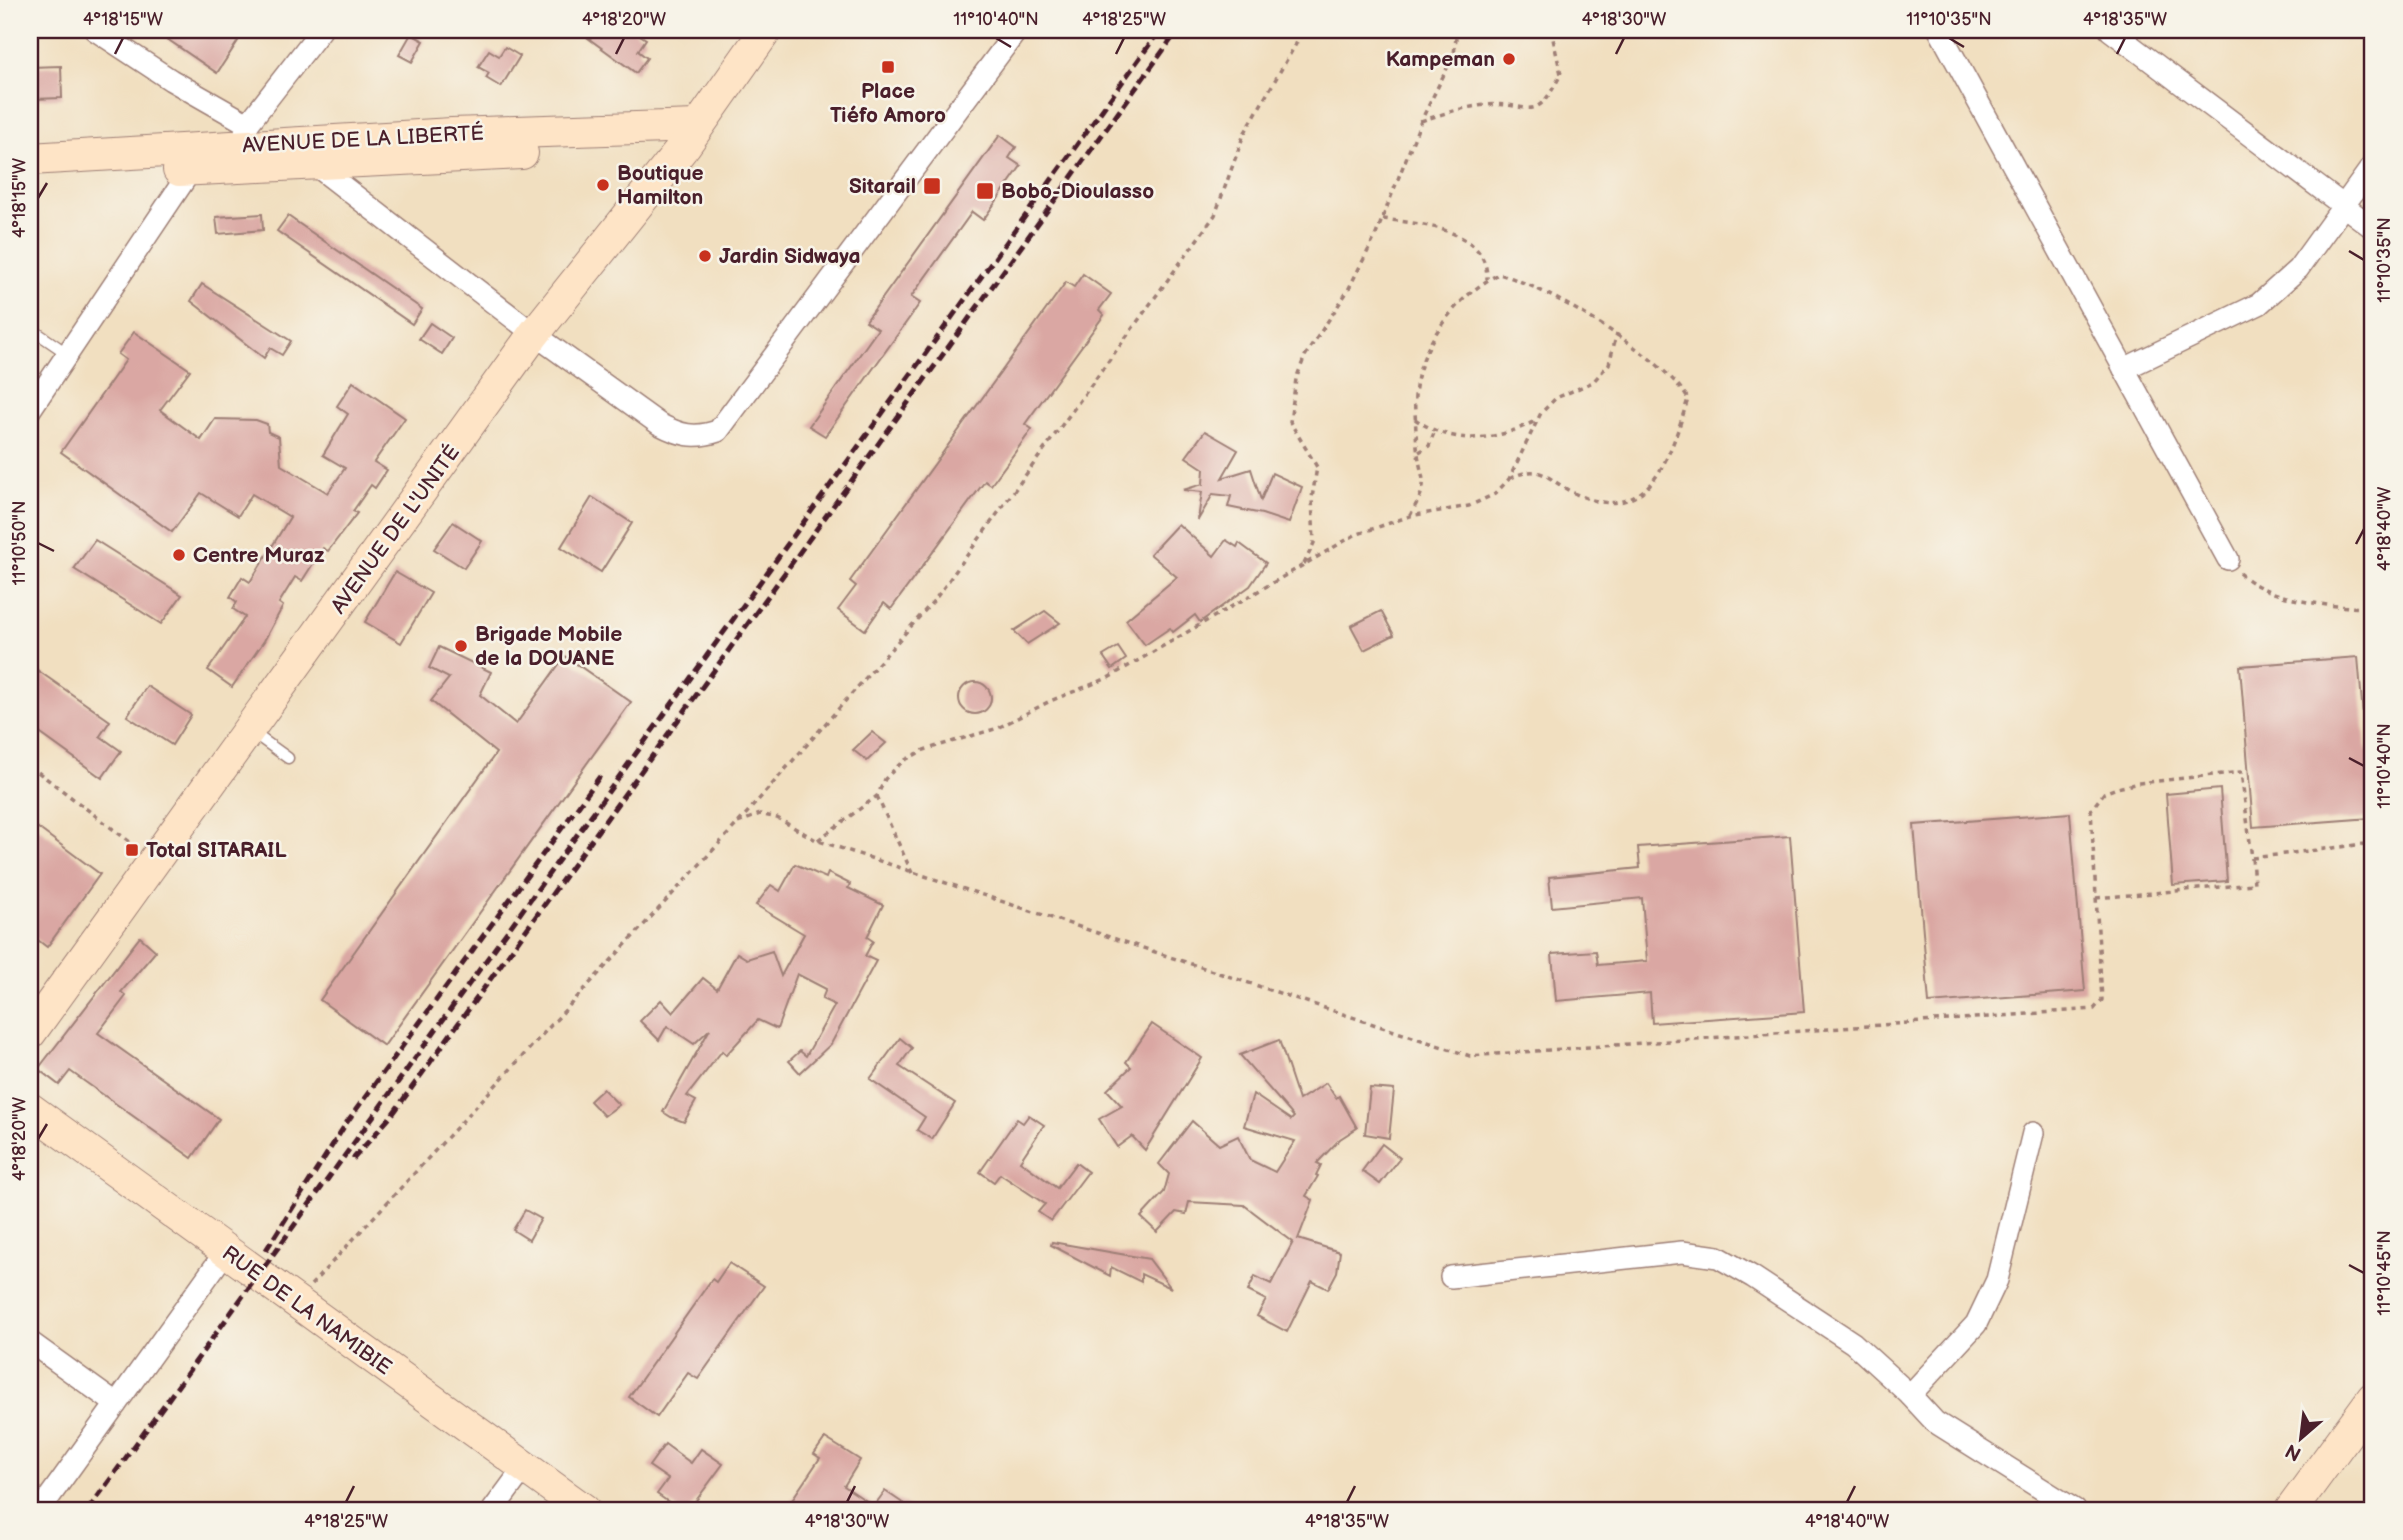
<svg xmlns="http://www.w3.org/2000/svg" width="2403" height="1540" viewBox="0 0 2403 1540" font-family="'Balsamiq Sans',sans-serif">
	<rect width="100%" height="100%" fill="#f7f3e8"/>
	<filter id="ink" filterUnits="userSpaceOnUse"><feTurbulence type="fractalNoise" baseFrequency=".0143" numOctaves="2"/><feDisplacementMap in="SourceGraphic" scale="14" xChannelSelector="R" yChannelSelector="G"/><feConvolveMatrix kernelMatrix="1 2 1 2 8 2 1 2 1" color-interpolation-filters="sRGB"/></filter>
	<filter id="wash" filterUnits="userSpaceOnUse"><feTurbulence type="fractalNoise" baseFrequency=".00686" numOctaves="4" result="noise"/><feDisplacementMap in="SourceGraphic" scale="28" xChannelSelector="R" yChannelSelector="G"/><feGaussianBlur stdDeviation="1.57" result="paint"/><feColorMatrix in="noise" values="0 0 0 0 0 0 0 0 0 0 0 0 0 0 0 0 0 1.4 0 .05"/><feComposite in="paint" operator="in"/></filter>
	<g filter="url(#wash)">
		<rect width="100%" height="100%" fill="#f1dfc0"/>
		<g id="blocks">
			<g fill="#daa7a3">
				<polygon points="154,30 222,30 238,41 217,73"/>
				<polygon points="577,30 632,30 646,39 638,51 647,58 636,73"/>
				<polygon points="411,34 424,41 412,62 399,55"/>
				<polygon points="505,47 520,56 501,87 486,78 489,73 478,67 489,50 499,56"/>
				<polygon points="61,66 62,98 33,99 32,92 30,92 30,67"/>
				<polygon points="1000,135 1016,147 1009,158 1021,166 983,220 972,212 911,297 920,303 825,436 809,426 878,329 866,321"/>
				<polygon points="262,214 263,230 218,234 216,217"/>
				<polygon points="288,216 422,309 412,324 277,231"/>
				<polygon points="1083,274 1111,294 1099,310 1104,315 1025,424 1032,429 991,485 985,481 891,609 884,603 865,630 838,610 856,586 850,581 1066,282 1074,287"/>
				<polygon points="202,284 291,341 282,355 270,348 264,358 191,301"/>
				<polygon points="430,323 452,338 442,354 419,339"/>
				<polygon points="134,332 190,370 160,410 201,440 215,419 256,420 267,424 268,432 279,437 281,465 328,493 345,468 323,455 348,414 337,406 353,382 405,418 374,462 387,470 375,488 371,485 353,511 357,513 328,551 323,548 302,581 295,577 279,603 283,606 264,641 232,687 208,670 245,617 233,609 237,602 230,597 242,577 250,582 290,517 252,494 238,516 201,493 172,532 61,452 126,360 118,354"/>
				<polygon points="1205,431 1238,450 1222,478 1251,469 1261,500 1272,473 1302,487 1289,523 1262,514 1228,507 1231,496 1213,494 1198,520 1202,492 1183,490 1203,484 1204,469 1186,457"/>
				<polygon points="592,497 632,523 601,572 561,547"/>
				<polygon points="453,522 482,541 464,568 434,549"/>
				<polygon points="1178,524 1214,556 1226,540 1237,547 1239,543 1266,563 1250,586 1200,622 1195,615 1173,632 1170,628 1145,645 1126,620 1177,577 1150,554"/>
				<polygon points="95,540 182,595 161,624 74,569"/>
				<polygon points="395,572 431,593 401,643 365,622"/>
				<polygon points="1045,611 1060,623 1027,644 1014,631"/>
				<polygon points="1381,611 1394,635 1364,650 1351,626"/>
				<polygon points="439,647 491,672 480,695 516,724 565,656 631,702 384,1046 320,1000 496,753 431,701 449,678 429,668"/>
				<polygon points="1118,647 1126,659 1112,669 1103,656"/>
				<polygon points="2358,657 2366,750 2373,749 2371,818 2253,827 2240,666"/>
				<polygon points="30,665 110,721 100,736 121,751 102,778 30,726"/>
				<circle cx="975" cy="698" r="16"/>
				<polygon points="147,686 191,715 172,745 127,716"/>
				<polygon points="872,732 886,743 867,761 853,750"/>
				<polygon points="2220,789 2227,881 2173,885 2166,794"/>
				<polygon points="2070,813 2085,991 1929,1003 1914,825"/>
				<polygon points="30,822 100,874 47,947 30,934"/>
				<polygon points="1790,836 1804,1012 1652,1023 1650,993 1556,1001 1552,954 1596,951 1598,965 1647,961 1642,898 1552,907 1549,877 1640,868 1638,847"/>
				<polygon points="795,864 826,878 828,873 850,884 848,888 883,905 867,937 873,941 865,956 876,961 831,1044 800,1073 789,1061 800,1051 806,1056 835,1005 822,999 826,989 797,974 777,1029 758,1020 726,1055 722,1051 687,1096 696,1101 684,1122 671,1117 663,1112 710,1029 694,1044 667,1026 659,1040 640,1021 661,1000 673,1013 703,978 717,989 737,953 747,959 772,951 781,976 804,934 756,905 771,885 780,891"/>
				<polygon points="140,937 156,951 121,992 126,996 98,1033 219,1119 192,1158 70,1071 59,1085 38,1069"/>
				<polygon points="1152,1024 1202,1058 1145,1150 1132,1136 1117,1147 1099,1119 1122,1106 1107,1090 1131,1067 1126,1062"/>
				<polygon points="900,1038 912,1048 899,1066 955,1103 932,1139 917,1130 925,1117 870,1079"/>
				<polygon points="1279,1040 1299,1100 1326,1083 1336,1098 1339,1096 1357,1128 1340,1139 1317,1163 1321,1165 1316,1175 1318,1176 1306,1196 1313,1200 1298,1239 1340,1252 1337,1272 1328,1289 1312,1281 1287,1332 1257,1316 1266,1300 1248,1291 1255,1276 1271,1284 1293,1242 1244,1205 1189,1202 1186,1214 1176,1212 1157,1232 1141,1217 1164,1192 1169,1174 1159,1164 1192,1121 1219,1145 1238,1136 1250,1160 1275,1172 1295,1141 1244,1126 1253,1094 1291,1120 1294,1117 1240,1055"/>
				<polygon points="1370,1088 1394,1090 1389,1138 1365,1134"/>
				<polygon points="603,1089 619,1105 604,1116 590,1101"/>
				<polygon points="1029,1115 1044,1125 1020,1161 1057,1188 1076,1163 1088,1172 1051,1221 1038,1212 1045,1204 1000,1174 994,1182 980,1172 1017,1119 1023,1123"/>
				<polygon points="1382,1144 1400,1158 1380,1184 1362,1171"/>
				<polygon points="525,1210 541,1219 529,1240 513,1230"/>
				<polygon points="1052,1242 1149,1259 1171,1288 1141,1274 1141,1282 1111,1267 1110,1276 1051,1245"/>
				<polygon points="729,1263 764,1286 698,1379 688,1373 657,1417 629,1397 712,1279 716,1282"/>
				<polygon points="825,1438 860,1460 844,1486 874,1506 885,1491 913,1510 799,1510 789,1504 820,1458 814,1454"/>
				<polygon points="665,1444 691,1463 701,1449 723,1464 689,1510 680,1510 657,1494 668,1479 649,1466"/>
			</g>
		</g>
	</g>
	<g filter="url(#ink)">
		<use href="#blocks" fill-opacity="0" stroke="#9e7f76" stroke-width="2"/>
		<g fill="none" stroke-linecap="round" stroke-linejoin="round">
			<g stroke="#9e7f76" stroke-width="13">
				<g id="lane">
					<polyline points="30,328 68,354"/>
					<polyline points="252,732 288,758"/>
				</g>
			</g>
			<g stroke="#9e7f76" stroke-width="24">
				<g id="street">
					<polyline points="95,30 171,80 248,124"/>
					<polyline points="1939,30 2228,559"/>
					<polyline points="2110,30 2373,228"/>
					<polyline points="244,135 248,124 321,30"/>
					<path d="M 310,161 L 534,334 L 659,424 C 680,435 694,439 718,431 L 1017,30"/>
					<polyline points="2124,369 2259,304 2298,269 2373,165"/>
					<polyline points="30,410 197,161"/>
					<polyline points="1451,1277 1682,1252 1718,1257 1753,1277 1853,1343 1910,1395 1935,1422 2075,1510"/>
					<polyline points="30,1342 116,1404"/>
					<polyline points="1910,1395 1976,1324 1997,1280 2033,1133"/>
					<polyline points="40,1510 226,1251"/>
					<polyline points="493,1510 524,1468"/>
				</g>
			</g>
			<g stroke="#9e7f76" stroke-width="34">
				<g id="secondary">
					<polyline points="30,159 452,134 697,126"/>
					<polyline points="179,170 522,153"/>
					<polyline points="30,1033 534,334 685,145 766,30"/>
					<polyline points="30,1109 584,1510"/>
					<polyline points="2291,1510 2373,1398"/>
				</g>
			</g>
			<g stroke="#9e7f76" stroke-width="3.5" stroke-dasharray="5 5" stroke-linecap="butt">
				<path d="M 1421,121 C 1442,114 1463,107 1486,105 C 1530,100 1533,129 1561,74 L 1551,30"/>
				<path d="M 1383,219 C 1421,224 1488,229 1487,279"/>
				<path d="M 1415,419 C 1455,447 1497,441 1537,420"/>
				<polyline points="1419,452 1429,446 1435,430"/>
				<path d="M 1410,516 C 1414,507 1422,496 1423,486 C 1424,478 1420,468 1419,460 C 1416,445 1416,428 1415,412 C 1411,356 1451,298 1499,274 C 1546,286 1666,358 1688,399 C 1670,456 1650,529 1574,493 C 1548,481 1543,462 1511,478"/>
				<polyline points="1304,564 1314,543 1312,498 1317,467 1290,422 1296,379 1305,356 1347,292 1375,237 1421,121 1454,54 1457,30"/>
				<path d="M 2239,573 C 2272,602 2331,607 2373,608"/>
				<polyline points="30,766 134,845"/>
				<polyline points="877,796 912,873"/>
				<polyline points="738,823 760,814 777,818 816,840 1470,1056 2094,1009 2102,1000 2091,810 2104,793 2117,788 2139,783 2241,772 2252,858 2373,843"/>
				<polyline points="818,840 877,796 885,779 903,761 924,750 998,728 1050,701 1108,678 1355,535 1410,516 1469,506 1495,494 1509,479 1541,413 1556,398 1593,382 1609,364 1617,333"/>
				<polyline points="2096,898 2254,884 2252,858"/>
				<polyline points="311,1285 738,823 936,598 1215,215 1244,134 1304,30"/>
			</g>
			<use href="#lane" stroke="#fff" stroke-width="10"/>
			<use href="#street" stroke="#fff" stroke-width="21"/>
			<use href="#secondary" stroke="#fee4c6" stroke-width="32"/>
			<g stroke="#4a1f2b" stroke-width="5" stroke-dasharray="10 5" stroke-linecap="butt">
				<polyline points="353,1159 392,1115 1178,30"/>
				<polyline points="266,1250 347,1122 603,772"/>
				<polyline points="88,1510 1160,30"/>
			</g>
		</g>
	</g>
	<path fill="none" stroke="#4a1f2b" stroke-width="2.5" d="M 996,38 L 1011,47M 1949,38 L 1964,47M 115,54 L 123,38M 616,54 L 624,38M 1116,54 L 1124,38M 1616,54 L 1624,38M 2117,54 L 2125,38M 38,198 L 47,183M 2349,251 L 2364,260M 38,543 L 54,551M 2356,544 L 2364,529M 2349,758 L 2364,766M 38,1139 L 47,1124M 2349,1265 L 2364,1273M 346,1502 L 354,1486M 847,1502 L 855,1486M 1347,1502 L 1355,1486M 1847,1502 L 1855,1486"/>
	<g fill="#c8321e" stroke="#f7f3e8" stroke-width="2.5">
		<circle cx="1509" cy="59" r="7"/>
		<rect x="881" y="60" width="14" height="14" rx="3.5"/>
		<circle cx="603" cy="185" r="7"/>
		<rect x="923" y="177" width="18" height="18" rx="3.5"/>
		<rect x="976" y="182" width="18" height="18" rx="3.5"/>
		<circle cx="705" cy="256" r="7"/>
		<circle cx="179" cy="555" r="7"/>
		<circle cx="461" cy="646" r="7"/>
		<rect x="125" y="843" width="14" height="14" rx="3.5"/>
	</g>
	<g text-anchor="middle" stroke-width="5" stroke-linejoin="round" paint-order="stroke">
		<g font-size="21" font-weight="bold" fill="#4a1f2b" stroke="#f7f3e8" text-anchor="start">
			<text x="1495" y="66" text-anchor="end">Kampeman</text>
			<text x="888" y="98" text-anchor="middle">Place<tspan x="888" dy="24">Tiéfo Amoro</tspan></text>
			<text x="617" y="180">Boutique<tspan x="617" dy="24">Hamilton</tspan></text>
			<text x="916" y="193" text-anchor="end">Sitarail</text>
			<text x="1001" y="198">Bobo-Dioulasso</text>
			<text x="719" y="263">Jardin Sidwaya</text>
			<text x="193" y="562">Centre Muraz</text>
			<text x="475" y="641">Brigade Mobile<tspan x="475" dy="24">de la DOUANE</tspan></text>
			<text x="146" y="857">Total SITARAIL</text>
		</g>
		<g font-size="21" fill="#4a1f2b" stroke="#f7f3e8">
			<text transform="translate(363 139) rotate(-3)" y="7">AVENUE DE LA LIBERTÉ</text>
			<text transform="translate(395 529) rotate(-54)" y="7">AVENUE DE L'UNITÉ</text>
			<text transform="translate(307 1310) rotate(36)" y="7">RUE DE LA NAMIBIE</text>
		</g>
	</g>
	<rect width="2403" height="1540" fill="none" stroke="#f7f3e8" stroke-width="77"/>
	<g transform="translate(2301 1438) rotate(208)" stroke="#f7f3e8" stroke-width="5" paint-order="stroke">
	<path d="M0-5L12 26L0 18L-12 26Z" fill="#4a1f2b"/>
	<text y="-10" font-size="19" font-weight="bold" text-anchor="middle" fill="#4a1f2b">N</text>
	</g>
	<rect x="38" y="38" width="2326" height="1464" fill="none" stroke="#4a1f2b" stroke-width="2.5"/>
	<g font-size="18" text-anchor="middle" fill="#4a1f2b">
		<text x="123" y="25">4°18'15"W</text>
		<text x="624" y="25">4°18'20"W</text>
		<text x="996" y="25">11°10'40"N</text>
		<text x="1124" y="25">4°18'25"W</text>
		<text x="1624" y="25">4°18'30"W</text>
		<text x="1949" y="25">11°10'35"N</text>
		<text x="2125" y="25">4°18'35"W</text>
		<text transform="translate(19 198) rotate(-90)" y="6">4°18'15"W</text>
		<text transform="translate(2384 260) rotate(-90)" y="6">11°10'35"N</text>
		<text transform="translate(2384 529) rotate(-90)" y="6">4°18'40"W</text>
		<text transform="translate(19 543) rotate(-90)" y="6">11°10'50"N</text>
		<text transform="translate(2384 766) rotate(-90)" y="6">11°10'40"N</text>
		<text transform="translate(19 1139) rotate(-90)" y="6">4°18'20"W</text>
		<text transform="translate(2384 1273) rotate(-90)" y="6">11°10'45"N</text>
		<text x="346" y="1527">4°18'25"W</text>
		<text x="847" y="1527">4°18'30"W</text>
		<text x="1347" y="1527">4°18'35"W</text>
		<text x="1847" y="1527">4°18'40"W</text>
	</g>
</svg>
